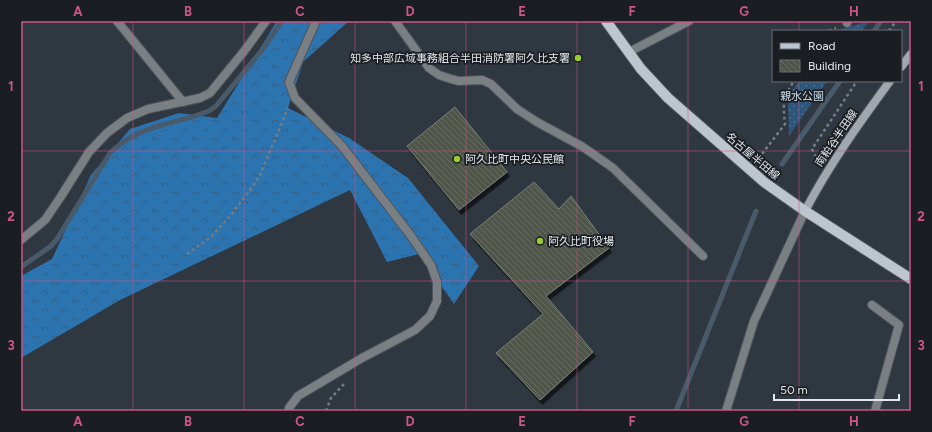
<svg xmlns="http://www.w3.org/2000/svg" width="932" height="432" viewBox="0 0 932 432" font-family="Figtree,'Noto Sans JP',sans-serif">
	<defs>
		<pattern id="forest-crowns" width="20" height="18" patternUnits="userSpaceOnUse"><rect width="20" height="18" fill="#2c74b0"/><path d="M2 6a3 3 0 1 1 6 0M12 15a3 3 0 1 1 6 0" fill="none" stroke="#375f81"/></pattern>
		<pattern id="park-dots" width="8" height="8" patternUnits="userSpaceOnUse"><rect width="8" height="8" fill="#2e567a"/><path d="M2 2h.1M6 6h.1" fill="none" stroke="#4c6e8d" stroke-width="1.8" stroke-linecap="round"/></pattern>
		<pattern id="building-back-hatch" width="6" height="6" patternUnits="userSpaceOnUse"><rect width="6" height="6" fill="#4f5449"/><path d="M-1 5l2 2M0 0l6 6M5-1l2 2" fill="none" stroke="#686d64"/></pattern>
		<filter id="shadow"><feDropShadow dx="2.5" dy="4.5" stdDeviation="0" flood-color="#0009"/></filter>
	</defs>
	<rect width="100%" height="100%" fill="#2f3740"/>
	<polygon fill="url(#forest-crowns)" points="277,21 349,21 303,62 288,108 349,138 408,178 479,266 454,304 419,254 387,262 350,190 120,300 21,358 21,276 52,259 91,175 130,129 179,113 217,118"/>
	<g fill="url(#park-dots)">
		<polygon points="869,21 862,31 836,31"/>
		<polygon points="799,81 827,81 789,136 788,105 789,95"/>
	</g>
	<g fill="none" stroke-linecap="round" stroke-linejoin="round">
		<g stroke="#495b6a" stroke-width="5">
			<polyline points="874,31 881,21"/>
			<polyline points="782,164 840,81"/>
			<path d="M 21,267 L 51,246 L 57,239 L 110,153 C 141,123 172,126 209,111 L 216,106 L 263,49 L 282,21"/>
			<polyline points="676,411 756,211"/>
		</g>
	</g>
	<g fill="url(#building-back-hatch)" stroke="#7b8074" filter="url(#shadow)">
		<polygon points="455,107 507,172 459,210 407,146"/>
		<polygon points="534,182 559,209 571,196 609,248 546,296 593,352 540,400 496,353 543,314 470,234"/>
	</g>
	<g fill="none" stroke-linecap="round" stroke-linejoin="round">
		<g stroke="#4c535c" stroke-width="10">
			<g id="minor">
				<polyline points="117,21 183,102"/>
				<polyline points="395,21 429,68 439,75 451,79 459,81 482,80 491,84 517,109 537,122 583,147 613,168 703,256"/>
				<polyline points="847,23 848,21"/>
				<polyline points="629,52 689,21"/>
				<polyline points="21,240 45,220 60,198 89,152 107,133 127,118 148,109 200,98 210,93 245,50 266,21"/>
				<polyline points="872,305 899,325 875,411"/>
				<polyline points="289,411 289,408 298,396 362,358 415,330 430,316 437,301 437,282 431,265 411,236 342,146 295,98 289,82 316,21"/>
			</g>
		</g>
		<g stroke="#4c535c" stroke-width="10">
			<polyline id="tertiary" points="726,411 754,321 805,211"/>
		</g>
		<g stroke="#4c535c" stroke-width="10">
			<g id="secondary">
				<polyline points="901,67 911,54"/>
				<path d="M 805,211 C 829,165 860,122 890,81"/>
			</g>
		</g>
		<g stroke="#4c535c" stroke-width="12">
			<polyline id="primary" points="606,21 641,69 668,98 764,182 805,211 911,279"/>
		</g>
		<g stroke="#757d84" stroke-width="2.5" stroke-dasharray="3 3" stroke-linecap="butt">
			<polyline points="829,31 836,28"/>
			<polyline points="889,31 896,21"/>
			<path d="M 762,154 L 785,124 C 783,104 782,99 794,81"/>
			<polyline points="816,157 812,149 857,81"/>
			<polyline points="187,254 212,236 230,216 250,190 260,175 288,108"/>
			<polyline points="326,411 331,398 344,384"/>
		</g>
		<use href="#minor" stroke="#7a7f83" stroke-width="8"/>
		<use href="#tertiary" stroke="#7a7f83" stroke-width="8"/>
		<use href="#secondary" stroke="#a0a7ae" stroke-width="8"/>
		<use href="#primary" stroke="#bdc6cf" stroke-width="10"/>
	</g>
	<path fill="none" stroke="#cc5687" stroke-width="1" stroke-opacity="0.55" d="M 133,21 L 133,411M 244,21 L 244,411M 355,21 L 355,411M 466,21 L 466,411M 577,21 L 577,411M 688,21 L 688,411M 799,21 L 799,31M 799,81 L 799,411M 21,151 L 911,151M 21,281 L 911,281"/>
	<g fill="#9cca32" stroke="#1a1e22" stroke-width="1.5">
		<circle cx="578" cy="58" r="4"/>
		<circle cx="457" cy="159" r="4"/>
		<circle cx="540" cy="241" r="4"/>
	</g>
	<g text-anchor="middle" stroke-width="3.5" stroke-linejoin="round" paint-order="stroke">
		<g font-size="11" fill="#e2e8ed" stroke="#1a1e22" text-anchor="start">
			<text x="570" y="62" text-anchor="end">知多中部広域事務組合半田消防署阿久比支署</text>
			<text x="465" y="163">阿久比町中央公民館</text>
			<text x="548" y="245">阿久比町役場</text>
		</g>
		<g font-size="11" fill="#cbdced" stroke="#1a1e22">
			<text x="802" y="100">親水公園</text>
		</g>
		<g font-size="11" fill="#e2e8ed" stroke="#1a1e22">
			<text transform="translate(836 138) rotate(-56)" y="4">南粕谷半田線</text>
			<text transform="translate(753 156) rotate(40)" y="4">名古屋半田線</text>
		</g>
	</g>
	<rect width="932" height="432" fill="none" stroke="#1a1e22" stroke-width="44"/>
	<rect x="772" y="30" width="130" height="52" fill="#1a1e22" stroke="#6a6f73"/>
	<rect x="780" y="43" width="20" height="6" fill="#bdc6cf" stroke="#6a6f73"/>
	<text x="808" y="50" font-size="12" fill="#e2e8ed">Road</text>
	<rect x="780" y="60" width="20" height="12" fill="url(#building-back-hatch)" stroke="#6a6f73"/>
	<text x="808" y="70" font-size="12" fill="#e2e8ed">Building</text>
	<path d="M774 394v6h125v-6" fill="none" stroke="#e2e8ed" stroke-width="2"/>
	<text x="780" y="394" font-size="12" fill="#e2e8ed" stroke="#1a1e22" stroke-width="3" paint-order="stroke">50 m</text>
	<rect x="22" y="22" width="888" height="388" fill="none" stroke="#cc5687" stroke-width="1.5"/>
	<g font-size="13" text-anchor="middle" font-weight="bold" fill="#cc5687">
		<text x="78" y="16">A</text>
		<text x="188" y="16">B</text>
		<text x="300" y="16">C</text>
		<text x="410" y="16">D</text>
		<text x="522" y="16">E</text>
		<text x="632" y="16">F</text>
		<text x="744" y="16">G</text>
		<text x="854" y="16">H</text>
		<text x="11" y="91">1</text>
		<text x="921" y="91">1</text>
		<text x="11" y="221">2</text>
		<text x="921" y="221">2</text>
		<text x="11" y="350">3</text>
		<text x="921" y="350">3</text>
		<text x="78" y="426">A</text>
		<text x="188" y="426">B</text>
		<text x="300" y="426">C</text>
		<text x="410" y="426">D</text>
		<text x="522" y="426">E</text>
		<text x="632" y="426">F</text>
		<text x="744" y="426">G</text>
		<text x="854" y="426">H</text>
	</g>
</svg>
